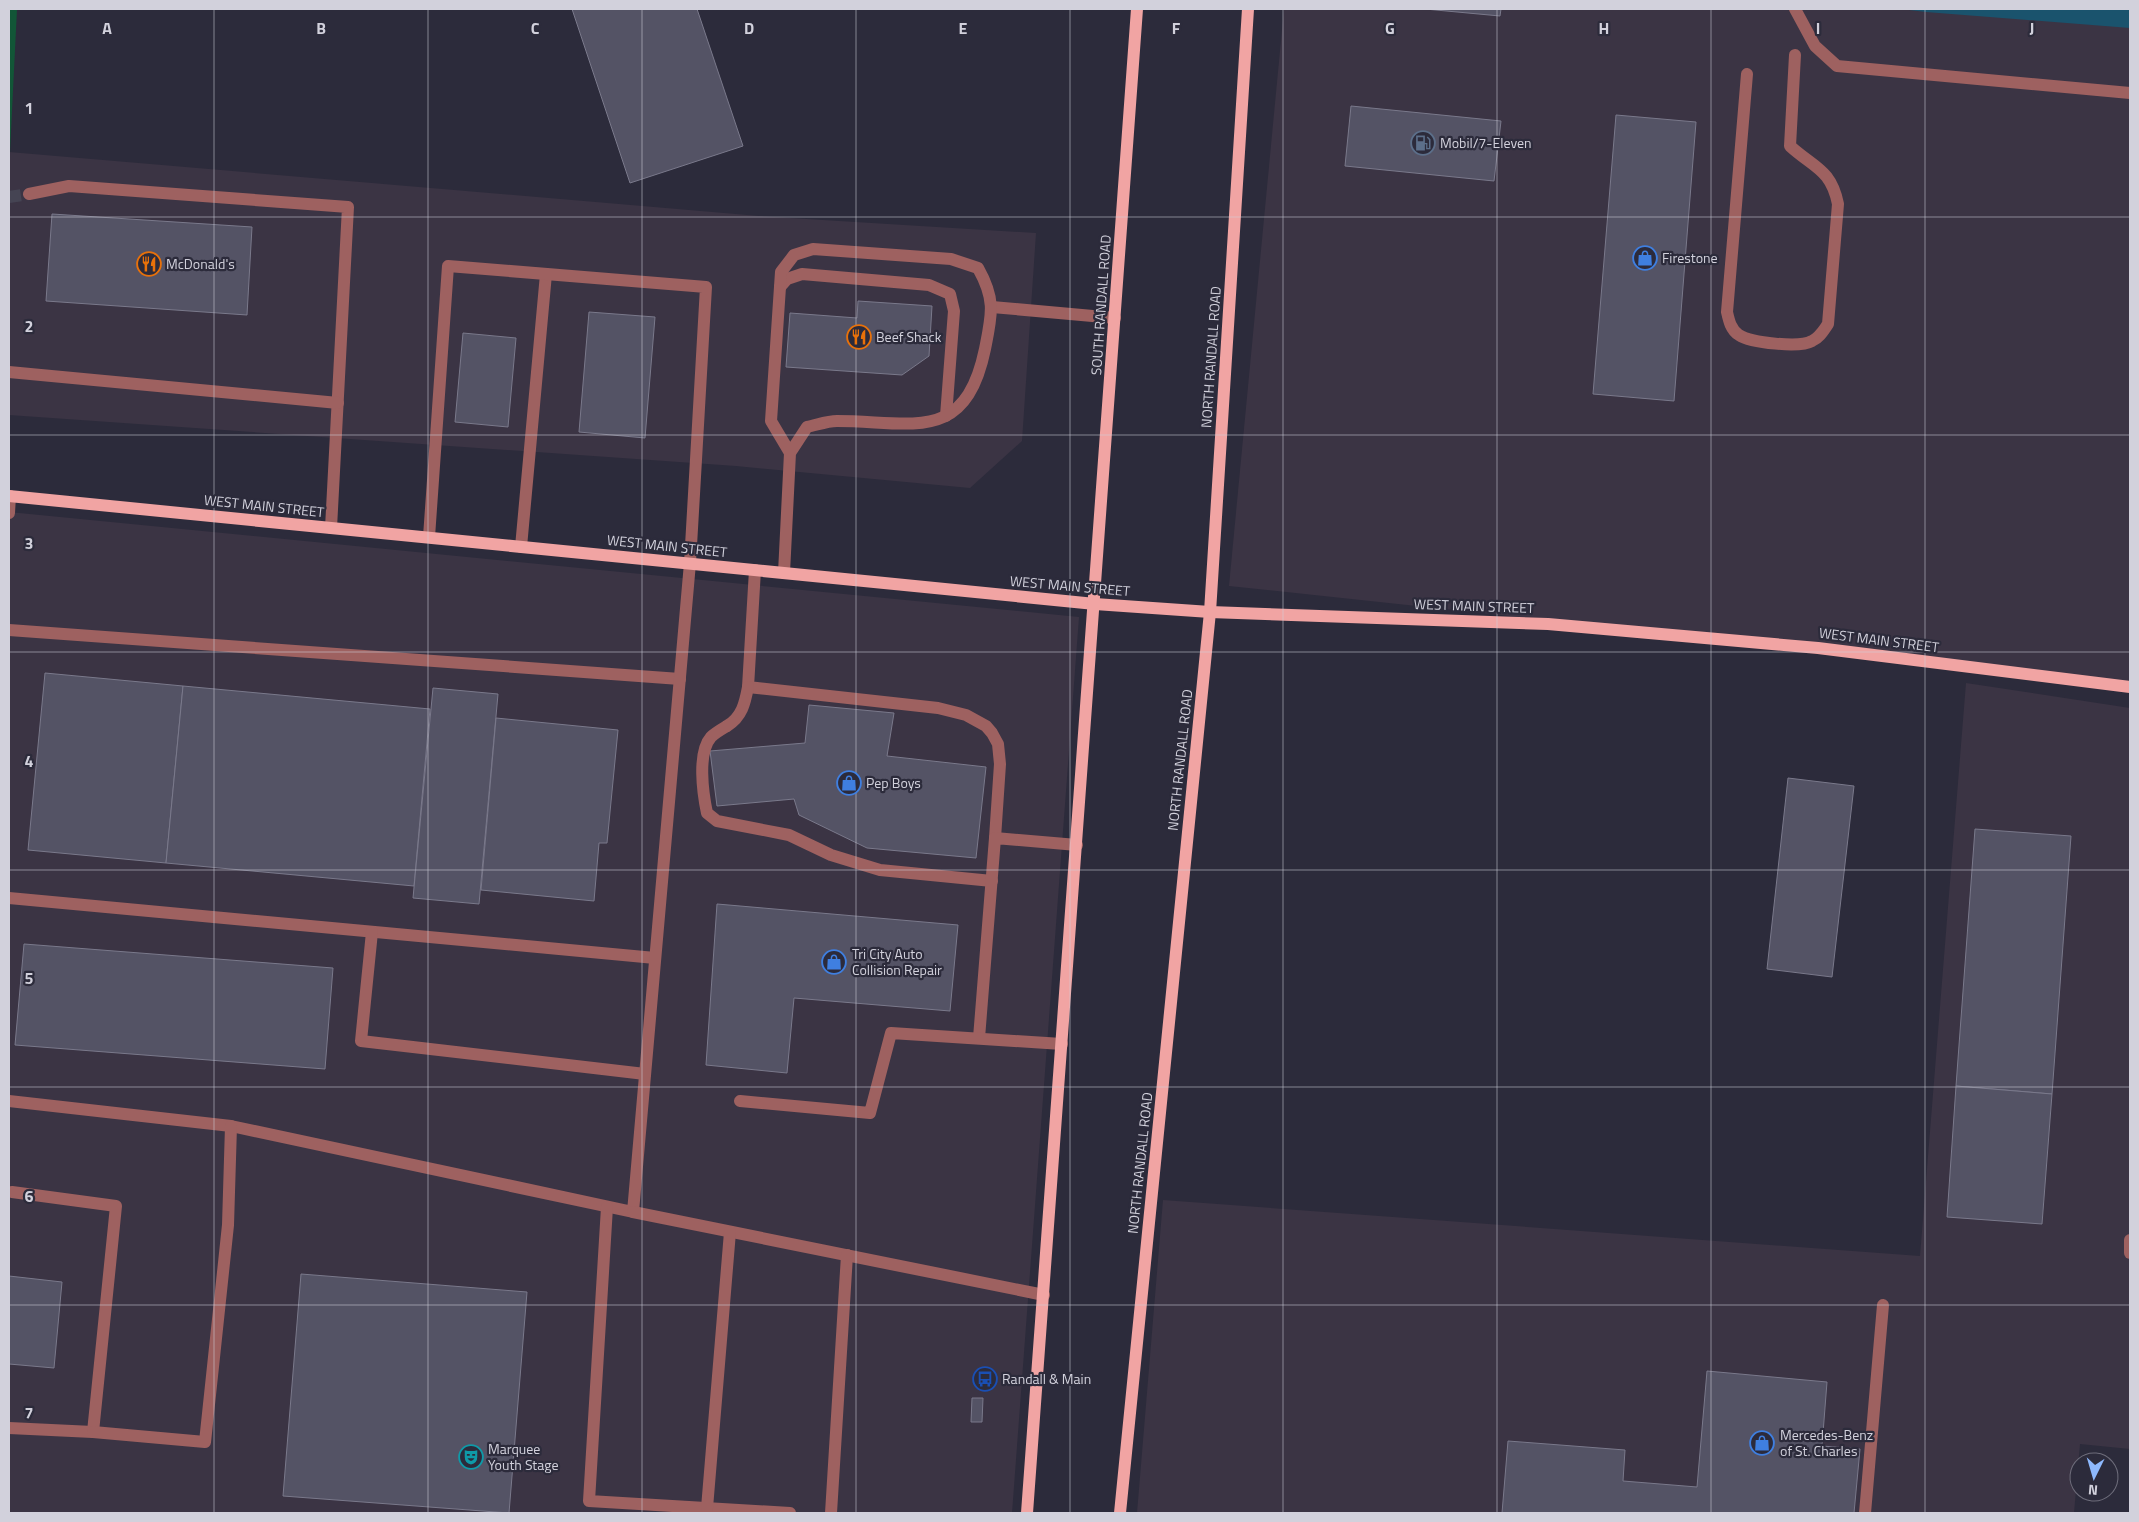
<svg xmlns="http://www.w3.org/2000/svg" width="2139" height="1522" viewBox="0 0 2139 1522" font-family="'Titillium Web',sans-serif">
	<rect width="100%" height="100%" fill="#2c2b3b"/>
	<g fill="#3b3444">
		<polygon points="1284,9 2130,9 2130,682 1229,586"/>
		<polygon points="9,152 759,216 1036,233 1022,441 970,488 736,466 9,415"/>
		<polygon points="9,512 1079,617 1012,1513 9,1513"/>
		<polygon points="1966,683 2130,708 2130,1449 2080,1444 2074,1513 1137,1513 1163,1200 1920,1256"/>
	</g>
	<polygon fill="#125637" points="9,9 17,9 10,152 9,152"/>
	<polygon fill="#1a536d" points="1901,9 2130,9 2130,28 1926,12"/>
	<g fill="#545365" stroke="#7a798b">
		<polygon points="572,9 697,9 743,146 630,183"/>
		<polygon points="1425,9 1501,9 1500,16"/>
		<polygon points="1351,106 1501,121 1494,181 1345,166"/>
		<polygon points="1616,115 1696,122 1674,401 1593,394"/>
		<polygon points="52,214 252,227 247,315 46,301"/>
		<polygon points="858,301 932,306 929,356 902,375 786,367 790,313 857,318"/>
		<polygon points="589,312 655,317 645,438 579,432"/>
		<polygon points="463,333 516,338 508,427 455,422"/>
		<polygon points="45,673 183,686 166,863 28,850"/>
		<polygon points="183,686 430,709 414,886 166,863"/>
		<polygon points="433,688 498,694 479,904 413,898"/>
		<polygon points="809,705 894,713 887,756 986,767 976,858 867,848 799,815 794,799 717,806 710,751 805,743"/>
		<polygon points="496,718 618,730 607,843 599,843 594,901 481,890"/>
		<polygon points="1788,778 1854,786 1832,977 1767,969"/>
		<polygon points="1975,829 2071,836 2052,1094 1956,1086"/>
		<polygon points="717,904 958,925 950,1011 794,998 787,1073 706,1065"/>
		<polygon points="24,944 333,968 325,1069 15,1045"/>
		<polygon points="1956,1086 2052,1094 2042,1224 1947,1217"/>
		<polygon points="301,1274 527,1292 509,1513 283,1496"/>
		<polygon points="9,1276 62,1282 54,1368 9,1364"/>
		<polygon points="1707,1371 1827,1382 1822,1446 1860,1449 1854,1513 1502,1513 1508,1441 1625,1450 1623,1481 1697,1487"/>
		<polygon points="972,1398 983,1398 982,1422 971,1422"/>
	</g>
	<g fill="none" stroke-linecap="round" stroke-linejoin="round">
		<polyline stroke="#454453" stroke-width="12" stroke-dasharray="12 6" stroke-linecap="butt" points="9,197 29,194"/>
		<g stroke="#9e6160" stroke-width="12">
			<polyline points="1795,9 1815,46 1837,66 2130,93"/>
			<path d="M 1747,74 L 1727,312 C 1729,321 1731,330 1739,335 C 1751,343 1800,348 1812,341 C 1820,337 1823,331 1828,324 L 1838,204 C 1831,169 1814,168 1790,146 L 1795,55"/>
			<polyline points="29,194 69,186 348,207 331,528"/>
			<polyline points="780,287 787,279 802,274 929,285 950,294 954,311 946,416"/>
			<polyline points="992,307 1115,318"/>
			<polyline points="9,372 338,403"/>
			<polyline points="9,513 10,496"/>
			<polyline points="521,547 546,274"/>
			<polyline points="755,570 748,687 938,708 966,715 986,726 992,733 998,744 1000,764 995,838"/>
			<path d="M 784,573 L 790,453 L 771,421 L 781,272 L 794,255 L 813,249 L 951,259 L 978,268 C 996,300 992,314 985,349 C 965,445 912,421 837,421 C 827,421 817,425 807,427 L 790,453"/>
			<polyline points="9,630 680,679"/>
			<path d="M 748,687 C 745,703 742,717 727,726 C 722,729 715,733 711,737 C 697,753 703,794 707,813 L 717,821 L 789,835 L 831,855 L 880,870 L 992,881"/>
			<polyline points="9,898 655,958"/>
			<polyline points="372,932 361,1041 645,1074"/>
			<polyline points="979,1038 995,838 1077,845"/>
			<polyline points="9,1101 231,1126 633,1212 690,563 706,287 448,266 429,537"/>
			<polyline points="740,1101 870,1113 891,1033 1062,1044"/>
			<polyline points="607,1207 589,1501 790,1513"/>
			<polyline points="633,1212 1044,1295"/>
			<polyline points="2130,1240 2130,1253"/>
			<polyline points="9,1428 93,1432 116,1206 12,1192"/>
			<polyline points="93,1432 205,1442 228,1225 231,1126"/>
			<polyline points="707,1508 730,1232"/>
			<polyline points="831,1513 847,1255"/>
			<polyline points="1865,1513 1883,1305"/>
		</g>
		<g stroke="#f1a4a3" stroke-width="12">
			<polyline points="9,496 1095,604 1210,612 1548,624 1818,648 2130,687"/>
			<polyline points="1027,1513 1137,9"/>
			<polyline points="1120,1513 1210,612 1248,9"/>
		</g>
	</g>
	<path fill="none" stroke="#d2d1dc" stroke-width="1" stroke-opacity="0.55" d="M 214,9 L 214,1513M 428,9 L 428,1513M 642,9 L 642,1513M 856,9 L 856,1513M 1070,9 L 1070,1513M 1283,9 L 1283,1513M 1497,9 L 1497,1513M 1711,9 L 1711,1513M 1925,9 L 1925,1513M 9,217 L 2130,217M 9,435 L 2130,435M 9,652 L 2130,652M 9,870 L 2130,870M 9,1087 L 2130,1087M 9,1305 L 2130,1305"/>
	<defs>
		<g id="fuel-ring" transform="scale(1.25)"><circle r="9.5" fill="#2c2b3b" stroke="#5c6f8a" stroke-width="1.5"/><path d="M-5.5-6h7V0h2V4h1.3V-2.5L3-4.5l.8-.8L6-3V5H2.5V1h-1V6h-7ZM-4.2-4.7v3.2H.2V-4.7Z" fill="#5c6f8a"/></g>
		<g id="shop-ring" transform="scale(1.25)"><circle r="9.5" fill="#2c2b3b" stroke="#3f7fe0" stroke-width="1.5"/><path d="M-5-2.5h2.3a2.7 3.5 0 0 1 5.4 0H5L5.5 6h-11ZM-1.5-2.5h3a1.5 2.3 0 0 0-3 0Z" fill="#3f7fe0"/></g>
		<g id="restaurant-ring" transform="scale(1.25)"><circle r="9.5" fill="#2c2b3b" stroke="#e8710a" stroke-width="1.5"/><path d="M-5-6h1v4h1v-4h1v4h1v-4h1v5L-1.5 .5V6h-2V.5L-5-1ZM5-6V6H3V1.5H1.5Q1.5-4 5-6Z" fill="#e8710a"/></g>
		<g id="bus-ring" transform="scale(1.25)"><circle r="9.5" fill="#2c2b3b" stroke="#1a4fb4" stroke-width="1.5"/><path d="M-5-6H5V4H4V6H2V4H-2V6H-4V4H-5ZM-3.5-4V0h7V-4ZM-3.5 1.2v1.5H-2V1.2ZM2 1.2v1.5H3.5V1.2Z" fill="#1a4fb4"/></g>
		<g id="theatre-ring" transform="scale(1.25)"><circle r="9.5" fill="#2c2b3b" stroke="#0f9aa8" stroke-width="1.5"/><path d="M-5-5.5Q0-4 5-5.5V0Q5 5 0 6Q-5 5-5 0ZM-3.3-2.5H-1v1.5H-3.3ZM1-2.5H3.3v1.5H1ZM-2.8 1Q0 5.5 2.8 1Z" fill="#0f9aa8"/></g>
	</defs>
	<g fill-rule="evenodd">
		<use href="#fuel-ring" x="1423" y="143"/>
		<use href="#shop-ring" x="1645" y="258"/>
		<use href="#restaurant-ring" x="149" y="264"/>
		<use href="#restaurant-ring" x="859" y="337"/>
		<use href="#shop-ring" x="849" y="783"/>
		<use href="#shop-ring" x="834" y="962"/>
		<use href="#bus-ring" x="985" y="1379"/>
		<use href="#shop-ring" x="1762" y="1443"/>
		<use href="#theatre-ring" x="471" y="1457"/>
	</g>
	<g text-anchor="middle" stroke-width="4.5" stroke-linejoin="round" paint-order="stroke">
		<g font-size="14" fill="#d2d1dc" stroke="#2c2b3b" text-anchor="start">
			<text x="1440" y="148">Mobil/7-Eleven</text>
			<text x="1662" y="263">Firestone</text>
			<text x="166" y="269">McDonald's</text>
			<text x="876" y="342">Beef Shack</text>
			<text x="866" y="788">Pep Boys</text>
			<text x="852" y="959">Tri City Auto<tspan x="852" dy="16">Collision Repair</tspan></text>
			<text x="1002" y="1384">Randall &amp; Main</text>
			<text x="1780" y="1440">Mercedes-Benz<tspan x="1780" dy="16">of St. Charles</tspan></text>
			<text x="488" y="1454">Marquee<tspan x="488" dy="16">Youth Stage</tspan></text>
		</g>
		<g font-size="14" fill="#d2d1dc" stroke="#2c2b3b">
			<text transform="translate(1101 305) rotate(-86)" y="5">SOUTH RANDALL ROAD</text>
			<text transform="translate(1211 357) rotate(-86)" y="5">NORTH RANDALL ROAD</text>
			<text transform="translate(264 506) rotate(6)" y="5">WEST MAIN STREET</text>
			<text transform="translate(667 546) rotate(6)" y="5">WEST MAIN STREET</text>
			<text transform="translate(1070 586) rotate(5)" y="5">WEST MAIN STREET</text>
			<text transform="translate(1474 606) rotate(2)" y="5">WEST MAIN STREET</text>
			<text transform="translate(1879 640) rotate(7)" y="5">WEST MAIN STREET</text>
			<text transform="translate(1180 760) rotate(-84)" y="5">NORTH RANDALL ROAD</text>
			<text transform="translate(1140 1163) rotate(-84)" y="5">NORTH RANDALL ROAD</text>
		</g>
	</g>
	<g font-size="16" text-anchor="middle" font-weight="bold" fill="#d2d1dc" stroke="#2c2b3b" stroke-width="4.5" stroke-linejoin="round" paint-order="stroke">
		<text x="107" y="34">A</text>
		<text x="321" y="34">B</text>
		<text x="535" y="34">C</text>
		<text x="749" y="34">D</text>
		<text x="963" y="34">E</text>
		<text x="1176" y="34">F</text>
		<text x="1390" y="34">G</text>
		<text x="1604" y="34">H</text>
		<text x="1818" y="34">I</text>
		<text x="2032" y="34">J</text>
		<text x="29" y="114">1</text>
		<text x="29" y="332">2</text>
		<text x="29" y="549">3</text>
		<text x="29" y="767">4</text>
		<text x="29" y="984">5</text>
		<text x="29" y="1202">6</text>
		<text x="29" y="1419">7</text>
	</g>
	<rect width="2139" height="1522" fill="none" stroke="#d2d1dc" stroke-width="20"/>
	<g transform="translate(2094 1477) rotate(185)"><circle r="24" fill="#2c2b3b" stroke="#6e6d7b"/>
	<path d="M0-4L9 19L0 12L-9 19Z" fill="#8eb9fd"/>
	<text y="-8" font-size="14" font-weight="bold" text-anchor="middle" fill="#d2d1dc">N</text>
	</g>
</svg>
